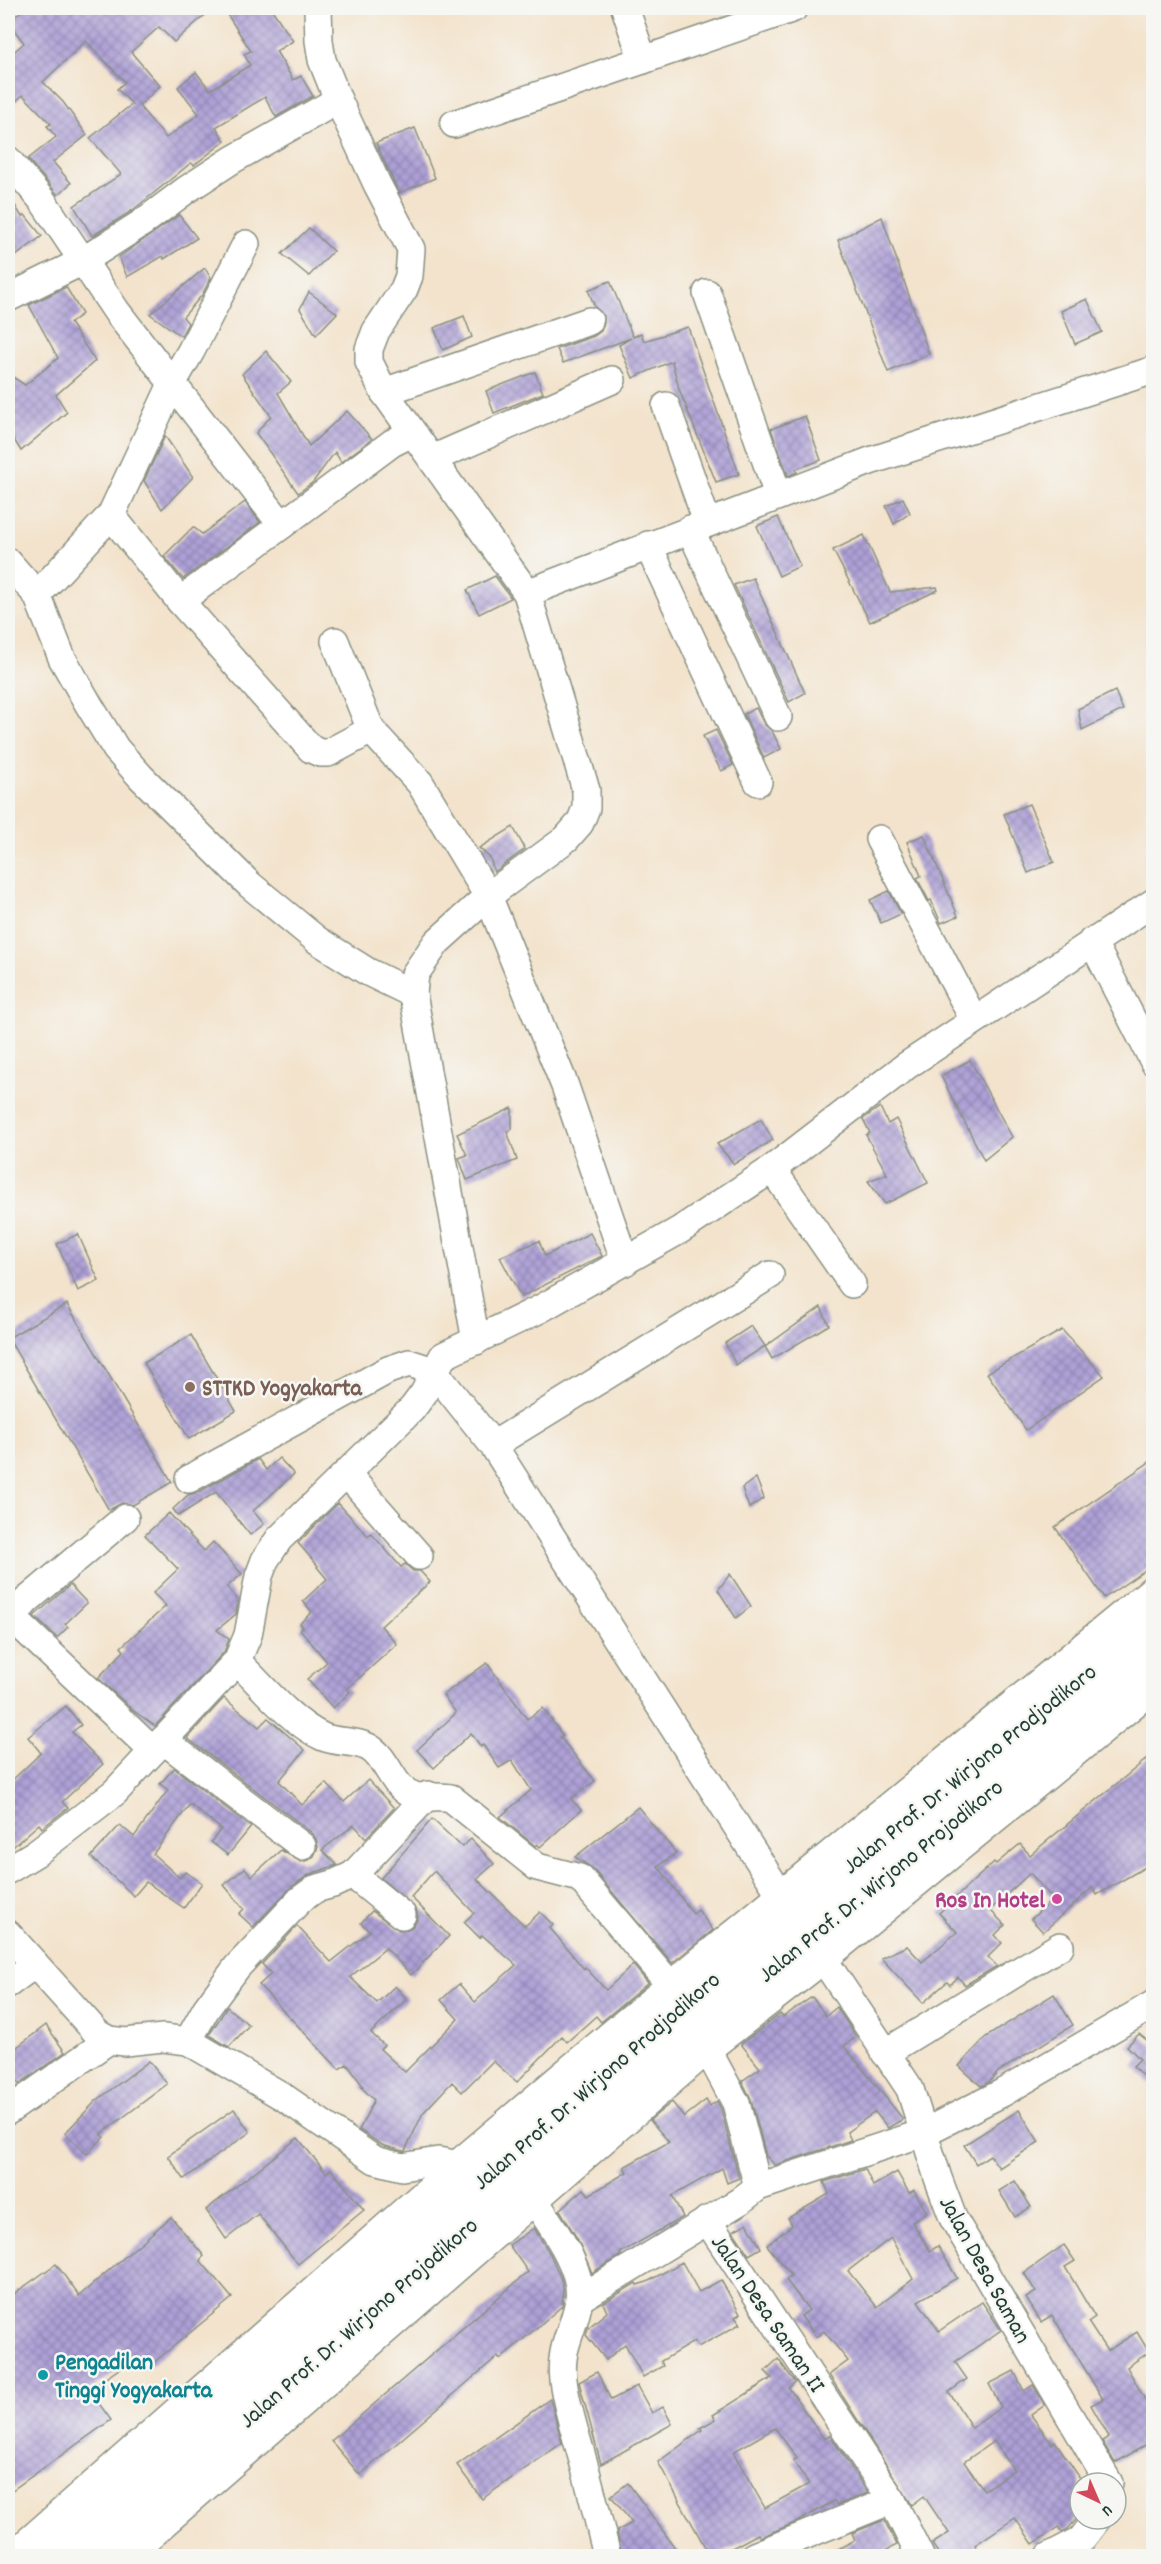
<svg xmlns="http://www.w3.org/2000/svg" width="1161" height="2564" viewBox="0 0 1161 2564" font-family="Dekko,sans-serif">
	<defs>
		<pattern id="building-cross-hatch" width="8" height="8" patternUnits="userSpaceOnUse" patternTransform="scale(1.5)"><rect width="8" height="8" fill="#aea0d7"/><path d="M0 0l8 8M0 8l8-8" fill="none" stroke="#8d84af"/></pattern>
	</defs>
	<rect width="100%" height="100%" fill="#f6f6f2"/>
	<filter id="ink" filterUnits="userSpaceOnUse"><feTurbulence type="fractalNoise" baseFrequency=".0167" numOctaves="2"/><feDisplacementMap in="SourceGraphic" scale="12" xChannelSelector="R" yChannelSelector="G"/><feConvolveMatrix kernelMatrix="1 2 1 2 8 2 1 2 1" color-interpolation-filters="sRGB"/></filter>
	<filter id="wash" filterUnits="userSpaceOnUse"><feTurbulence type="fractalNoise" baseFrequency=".008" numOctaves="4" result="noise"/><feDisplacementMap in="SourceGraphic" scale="24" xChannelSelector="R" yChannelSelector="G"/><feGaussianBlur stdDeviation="1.35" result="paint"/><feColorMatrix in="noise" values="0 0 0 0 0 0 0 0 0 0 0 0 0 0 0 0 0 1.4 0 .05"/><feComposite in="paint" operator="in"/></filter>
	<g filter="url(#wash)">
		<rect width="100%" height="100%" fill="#f3e3cc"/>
		<g id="blocks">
			<g fill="url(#building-cross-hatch)" fill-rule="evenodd">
				<polygon points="25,8 213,8 174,42 159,27 131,52 160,86 139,106 166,138 199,114 178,87 196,72 210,90 250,65 244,54 251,51 223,8 271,8 293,41 276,51 293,80 301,76 313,96 276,117 265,97 216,127 225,141 194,165 191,163 133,210 92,236 74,206 121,174 90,138 132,104 117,89 125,82 86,41 43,82 63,102 87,135 53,162 71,183 58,195 28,159 56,137 47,126 51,124 23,95 8,108 8,57 24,43 8,22"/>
				<polygon points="415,128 435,178 399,193 376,143"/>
				<polygon points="8,194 22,217 25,215 42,236 8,262"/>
				<polygon points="179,215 197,238 164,259 163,256 127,277 119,257"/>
				<polygon points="882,217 929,354 888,372 838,240"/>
				<polygon points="309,228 333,251 309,276 282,254"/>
				<polygon points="205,268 211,278 202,295 183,317 188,323 181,336 150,314"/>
				<polygon points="610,281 633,337 641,333 644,341 688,327 739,474 716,482 679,389 672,361 633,378 619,345 631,338 563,363 557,349 594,336 601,331 604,323 604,316 595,307 588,290"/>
				<polygon points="66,287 82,314 70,323 95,361 56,395 67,412 21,451 8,430 8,374 25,385 58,358 29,305"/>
				<polygon points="309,292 337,313 316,335 300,309"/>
				<polygon points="1087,299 1102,332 1075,344 1061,311"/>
				<polygon points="464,316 472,337 443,350 434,328"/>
				<polygon points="266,351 291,382 278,393 309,446 347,411 372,439 341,462 335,452 313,482 298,493 256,433 271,416 242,374"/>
				<polygon points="535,372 543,393 494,413 486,391"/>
				<polygon points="805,416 821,460 796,469 797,472 788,476 771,429"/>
				<polygon points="165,436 193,477 162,509 144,481"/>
				<polygon points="903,498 910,513 894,524 886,506"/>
				<polygon points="245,502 260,522 183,579 164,556 193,527 202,534"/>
				<polygon points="778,517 800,566 779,576 757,526"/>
				<polygon points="864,535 890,592 937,587 938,590 870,622 833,550"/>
				<polygon points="495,576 511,598 479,614 467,590"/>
				<polygon points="753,578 805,693 789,702 734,585"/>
				<polygon points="1115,691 1123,710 1082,730 1078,709"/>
				<polygon points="756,708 764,724 772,731 781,749 764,758 744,714"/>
				<polygon points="716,730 733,765 721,771 703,736"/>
				<polygon points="1029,804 1054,862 1028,873 1004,814"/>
				<polygon points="513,827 525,849 494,872 490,858 479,848"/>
				<polygon points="924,835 958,916 941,923 931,900 929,901 917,878 921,876 907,842"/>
				<polygon points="889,891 901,914 881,923 870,900"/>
				<polygon points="970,1060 1012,1137 984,1160 941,1076"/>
				<polygon points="880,1107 888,1124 896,1119 928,1183 885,1204 868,1181 887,1174 866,1135 870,1133 863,1119"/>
				<polygon points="512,1108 512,1129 507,1131 517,1160 467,1180 459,1158 467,1155 457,1134"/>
				<polygon points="761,1119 773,1140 734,1164 717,1144"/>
				<polygon points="590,1233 602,1256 521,1297 500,1257 539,1241 545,1256"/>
				<polygon points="78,1234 99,1281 78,1291 57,1244"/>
				<polygon points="67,1304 172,1482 133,1505 122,1503 109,1510 8,1338"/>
				<polygon points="821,1307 829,1325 772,1359 765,1347"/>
				<polygon points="751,1326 765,1346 736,1365 725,1343"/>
				<polygon points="1062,1330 1104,1376 1026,1430 987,1373"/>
				<polygon points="191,1335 236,1411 189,1439 144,1363"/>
				<polygon points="279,1458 294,1474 253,1511 264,1524 250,1535 216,1492 178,1516 173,1509 188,1495 197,1493 258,1459 266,1470"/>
				<polygon points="1154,1459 1154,1564 1104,1598 1055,1527"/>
				<polygon points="756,1478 764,1498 749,1508 742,1488"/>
				<polygon points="338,1503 368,1536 371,1533 401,1567 405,1564 413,1571 420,1571 430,1582 381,1626 397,1644 347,1689 350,1692 333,1708 307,1679 327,1662 300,1629 303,1627 300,1623 312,1612 303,1601 327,1579 317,1567 318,1566 298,1543"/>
				<polygon points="169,1513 204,1551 213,1542 242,1574 227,1587 238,1600 236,1614 217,1630 229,1639 224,1652 155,1726 134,1711 98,1678 124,1651 121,1647 166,1606 153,1593 178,1569 145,1535"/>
				<polygon points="730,1574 751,1606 736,1618 718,1590"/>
				<polygon points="70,1585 87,1603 65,1624 68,1627 57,1638 34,1616"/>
				<polygon points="487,1663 527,1719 543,1708 563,1736 560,1737 595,1781 571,1799 581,1810 540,1847 537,1844 535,1846 500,1817 531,1790 512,1760 499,1768 483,1745 481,1747 471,1733 434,1768 417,1750 456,1713 443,1695"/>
				<polygon points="224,1698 259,1727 268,1718 305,1750 279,1781 302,1805 326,1783 344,1802 368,1780 394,1808 366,1838 354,1825 322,1850 337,1865 310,1874 291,1887 253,1927 239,1914 244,1909 224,1885 245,1868 252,1876 281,1850 301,1862 309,1860 314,1856 318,1847 316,1839 312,1833 187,1738"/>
				<polygon points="66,1706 81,1725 72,1732 103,1764 62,1802 68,1808 42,1828 39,1824 8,1851 8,1784 41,1753 28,1737"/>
				<polygon points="1154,1753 1154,1862 1097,1895 1093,1887 1043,1932 1031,1919 1053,1899 1030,1873 990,1910 1005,1925 995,1935 1002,1943 988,1957 997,1966 965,1985 958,1977 950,1985 947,1982 923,2003 881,1958 907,1946 922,1962 957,1932 939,1913 994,1862 996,1864 1020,1844 1030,1855"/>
				<polygon points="174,1768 251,1827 228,1855 211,1842 221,1829 190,1804 153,1854 180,1878 185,1872 202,1883 184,1908 146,1882 134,1896 91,1857 120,1825 134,1837 168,1790 160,1784"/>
				<polygon points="638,1807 676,1853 658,1866 693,1914 698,1910 713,1930 672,1963 592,1868 575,1857"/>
				<path d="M 432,1819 L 462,1847 L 471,1839 L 494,1864 L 477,1879 L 525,1926 L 540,1912 L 553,1925 L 550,1928 L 584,1969 L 585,1967 L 606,1990 L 633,1965 L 648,1983 L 601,2022 L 596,2016 L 567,2042 L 562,2036 L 517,2082 L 493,2061 L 462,2092 L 452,2082 L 423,2113 L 405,2151 L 403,2151 L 382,2145 L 359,2130 L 374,2100 L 361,2087 L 363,2086 L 347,2064 L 339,2069 L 259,1985 L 271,1974 L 262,1964 L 297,1926 L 331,1962 L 370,1931 L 361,1923 L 372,1911 L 399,1930 L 407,1930 L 414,1925 L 418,1917 L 416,1909 L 381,1878 ZM 434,1871 L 474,1913 L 464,1922 L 480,1938 L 482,1935 L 516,1965 L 475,2002 L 459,1984 L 441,2000 L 458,2019 L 405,2072 L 380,2049 L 384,2045 L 371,2033 L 407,1999 L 395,1986 L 377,2003 L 350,1977 L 386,1948 L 411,1975 L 449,1936 L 411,1897 Z"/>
				<polygon points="1054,1994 1073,2025 998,2072 989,2082 981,2086 959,2066 986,2037"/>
				<polygon points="812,1997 826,2016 837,2007 856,2037 844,2046 903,2119 888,2128 875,2112 847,2132 851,2140 775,2165 766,2156 751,2099 742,2081 760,2068 741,2044 780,2014 783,2017"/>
				<polygon points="227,2007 249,2025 229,2047 209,2035"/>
				<polygon points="46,2025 65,2052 19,2084 8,2069 8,2054"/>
				<polygon points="1139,2034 1154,2046 1154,2088 1133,2066 1140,2059 1127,2046"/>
				<polygon points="149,2061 167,2084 101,2134 104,2137 87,2154 65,2133 96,2101"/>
				<polygon points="706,2100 710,2106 717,2101 721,2109 739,2178 727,2183 722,2168 672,2196 683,2217 620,2253 621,2255 592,2273 578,2240 560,2210 584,2189 589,2195 627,2172 624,2167 669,2142 650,2120 672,2102 684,2117"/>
				<polygon points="234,2109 250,2132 184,2179 168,2156"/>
				<polygon points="1019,2110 1039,2142 999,2168 990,2155 976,2164 964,2145"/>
				<polygon points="298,2138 326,2173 331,2169 364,2210 298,2264 258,2214 226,2239 206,2210"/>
				<path d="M 865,2169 L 873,2186 L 897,2172 L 909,2193 L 914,2190 L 927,2213 L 912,2222 L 930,2251 L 938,2246 L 957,2278 L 918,2301 L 939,2331 L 982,2302 L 1001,2330 L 955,2362 L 967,2379 L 949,2392 L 972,2428 L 1001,2407 L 989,2384 L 1014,2371 L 1024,2391 L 1033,2385 L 1045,2405 L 1031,2415 L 1052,2444 L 1055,2441 L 1080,2478 L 1080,2515 L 1068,2529 L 1062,2532 L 1058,2527 L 1033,2544 L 1015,2518 L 975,2545 L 983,2556 L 940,2556 L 932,2544 L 949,2533 L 924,2496 L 912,2505 L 829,2375 L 848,2361 L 824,2331 L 816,2337 L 801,2316 L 809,2310 L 786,2280 L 791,2275 L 767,2245 L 792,2225 L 788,2218 L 829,2194 L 824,2182 ZM 891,2238 L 913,2279 L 877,2307 L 848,2271 ZM 994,2441 L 1014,2470 L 984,2490 L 964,2462 Z"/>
				<polygon points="1015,2181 1031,2207 1015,2217 999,2191"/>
				<polygon points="171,2217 204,2256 200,2260 232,2298 146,2369 136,2357 89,2390 111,2420 8,2493 8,2298 56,2264 79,2296"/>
				<polygon points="747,2223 761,2248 749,2255 733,2231"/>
				<polygon points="534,2228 550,2254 561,2279 563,2289 562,2306 500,2359 498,2356 360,2475 331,2441 528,2272 509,2245"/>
				<polygon points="1064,2245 1075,2261 1065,2267 1095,2317 1088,2322 1107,2351 1137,2332 1149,2352 1127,2367 1154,2416 1154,2440 1115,2463 1102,2441 1109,2437 1091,2405 1103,2399 1052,2315 1041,2322 1026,2298 1036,2292 1024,2273"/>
				<polygon points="682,2262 699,2292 721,2280 740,2314 735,2317 740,2324 698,2347 695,2341 661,2361 663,2366 643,2377 625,2344 606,2360 586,2335 588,2328 607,2312 603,2303 636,2283 637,2285 647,2282"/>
				<path d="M 778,2359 L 795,2382 L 789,2388 L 824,2439 L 830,2435 L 868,2493 L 837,2505 L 834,2501 L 797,2522 L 760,2537 L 758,2534 L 717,2556 L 710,2556 L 658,2462 L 702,2430 L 700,2428 L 716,2419 L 713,2415 L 772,2378 L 765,2371 ZM 775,2428 L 797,2458 L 793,2461 L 809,2484 L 765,2508 L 733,2452 Z"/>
				<polygon points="597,2372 611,2400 637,2386 652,2413 663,2407 672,2424 601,2464 579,2382"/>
				<polygon points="550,2399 562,2443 482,2499 457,2465"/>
				<polygon points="628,2483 681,2556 622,2556 617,2531 632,2523 611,2496"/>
				<polygon points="884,2520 897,2545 875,2556 825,2556 855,2540 852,2533"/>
			</g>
		</g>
	</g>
	<g filter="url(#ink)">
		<use href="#blocks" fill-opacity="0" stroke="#899080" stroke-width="1.5"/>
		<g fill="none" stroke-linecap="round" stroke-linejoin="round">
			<g stroke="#899080" stroke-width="30">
				<g id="minor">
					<polyline points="318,8 319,41 322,60 338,100 377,184 411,249 409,276 404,289 376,331 369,349 369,362 384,392 527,593 586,790 586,808 580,823 566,839 488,896 437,942 415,974 413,994 476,1341"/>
					<polyline points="625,8 643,60 794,8"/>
					<polyline points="454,124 643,60"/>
					<polyline points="8,160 42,200 117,312 282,525"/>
					<polyline points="707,293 778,495"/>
					<polyline points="8,298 81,262 142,223 186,190 232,160 338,100"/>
					<polyline points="384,392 589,321"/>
					<polyline points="666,406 707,522"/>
					<polyline points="432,459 612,380"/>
					<polyline points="111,515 180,601 311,749 320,753 328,753 371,730 420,783 488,896 565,1086 625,1262"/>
					<polyline points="690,529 778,717"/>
					<polyline points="648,545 758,782"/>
					<polyline points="8,562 37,595 62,658 89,705 116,749 141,777 250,885 317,940 368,972 413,994"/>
					<polyline points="527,593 870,461 1154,370"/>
					<polyline points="37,595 111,515 173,382 191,351 246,244"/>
					<polyline points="180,601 392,443 412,433"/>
					<polyline points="335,641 371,730"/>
					<polyline points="879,839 974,1020"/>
					<polyline points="1092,941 1154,1062"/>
					<polyline points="772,1169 852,1284"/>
					<polyline points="493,1445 770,1275"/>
					<polyline points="347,1474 419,1556"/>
					<polyline points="189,1479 388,1370 409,1363 434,1371 493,1445 782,1897"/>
					<polyline points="125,1518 26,1601 17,1612 17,1622 153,1751"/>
					<path d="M 237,1661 C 261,1685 292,1723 323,1737 C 337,1743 354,1740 368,1747 C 389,1758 391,1789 415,1796 C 427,1799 439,1795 451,1798 L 537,1867 L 580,1878 L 672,1987"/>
					<polyline points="163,1740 302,1846"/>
					<polyline points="8,1870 36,1853 115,1792 237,1661 248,1635 259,1576 265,1560 279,1539 412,1409 424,1393 443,1356 540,1309 680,1230 772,1169 906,1066 1154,902"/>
					<polyline points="353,1875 402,1915"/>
					<polyline points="8,1934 98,2034 109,2040 125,2042 163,2038 188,2041 282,2096 375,2160 402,2167 438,2161 461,2165"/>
					<polyline points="822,1957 910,2089 938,2178 953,2218 1109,2483"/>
					<polyline points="8,1984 35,1964"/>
					<polyline points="188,2041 206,2009 237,1967 300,1900 315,1889 333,1884 353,1875 428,1795"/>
					<polyline points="706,2047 736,2103 758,2187"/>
					<polyline points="885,2053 1060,1946"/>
					<polyline points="8,2111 109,2040"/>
					<path d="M 533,2198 C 550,2224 584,2268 579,2300 C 574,2331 559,2346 563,2380 C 567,2410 577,2438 585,2468 C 593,2497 600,2527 607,2556"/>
					<polyline points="707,2220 892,2500 920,2556"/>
					<polyline points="579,2299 740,2201 758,2187 923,2133 1002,2093 1154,2004"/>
					<polyline points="754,2556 892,2500"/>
					<polyline points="1050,2556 1081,2540 1097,2519"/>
				</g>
			</g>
			<g stroke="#899080" stroke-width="36">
				<g id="tertiary">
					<polyline points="16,2556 461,2165 618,2032 1154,1592"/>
					<polyline points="122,2556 706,2047 822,1957 1154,1684"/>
				</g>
			</g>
			<g stroke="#899080" stroke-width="36">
				<g id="trunk">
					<polyline points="53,2556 639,2041 784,1918 1154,1620"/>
					<polyline points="92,2556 526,2176 693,2032 970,1808 1093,1702 1154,1655"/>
				</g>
			</g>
			<use href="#minor" stroke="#fff" stroke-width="27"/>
			<use href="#tertiary" stroke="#fff" stroke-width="33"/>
			<use href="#trunk" stroke="#fff" stroke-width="33"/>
		</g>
	</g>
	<circle fill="#8d6e63" stroke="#f6f6f2" stroke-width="2" cx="190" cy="1387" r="6"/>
	<circle fill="#d1479c" stroke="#f6f6f2" stroke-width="2" cx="1057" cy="1899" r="6"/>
	<circle fill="#0f9aa8" stroke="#f6f6f2" stroke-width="2" cx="43" cy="2375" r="6"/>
	<g text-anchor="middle" stroke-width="5" stroke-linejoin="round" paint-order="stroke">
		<g font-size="24" font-weight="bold" fill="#785e54" stroke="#f6f6f2" text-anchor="start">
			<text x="202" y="1395">STTKD Yogyakarta</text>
		</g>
		<g font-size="24" fill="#1f3d34" stroke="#f6f6f2">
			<text transform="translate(969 1768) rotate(-39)" y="8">Jalan Prof. Dr. Wirjono Prodjodikoro</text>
			<text transform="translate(880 1880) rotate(-39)" y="8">Jalan Prof. Dr. Wirjono Projodikoro</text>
			<text transform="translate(596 2080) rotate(-41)" y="8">Jalan Prof. Dr. Wirjono Prodjodikoro</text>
			<text transform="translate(986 2269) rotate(61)" y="8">Jalan Desa Saman</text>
			<text transform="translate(769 2313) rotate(56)" y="8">Jalan Desa Saman II</text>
			<text transform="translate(358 2322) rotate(-41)" y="8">Jalan Prof. Dr. Wirjono Projodikoro</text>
		</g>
		<g font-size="24" font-weight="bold" fill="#b23c85" stroke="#f6f6f2" text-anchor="end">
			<text x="1045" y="1907">Ros In Hotel</text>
		</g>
		<g font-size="24" font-weight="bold" fill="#0d838f" stroke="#f6f6f2" text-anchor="start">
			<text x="55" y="2369">Pengadilan<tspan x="55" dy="28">Tinggi Yogyakarta</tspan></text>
		</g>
	</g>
	<rect width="1161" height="2564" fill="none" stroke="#f6f6f2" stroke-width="30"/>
	<g transform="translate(1098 2501) rotate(136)"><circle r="28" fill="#f6f6f2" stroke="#a0aca6" stroke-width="1.5"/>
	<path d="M0-4.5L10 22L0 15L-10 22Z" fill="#d1495b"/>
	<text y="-9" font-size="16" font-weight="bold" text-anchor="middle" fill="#1f3d34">U</text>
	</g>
</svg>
